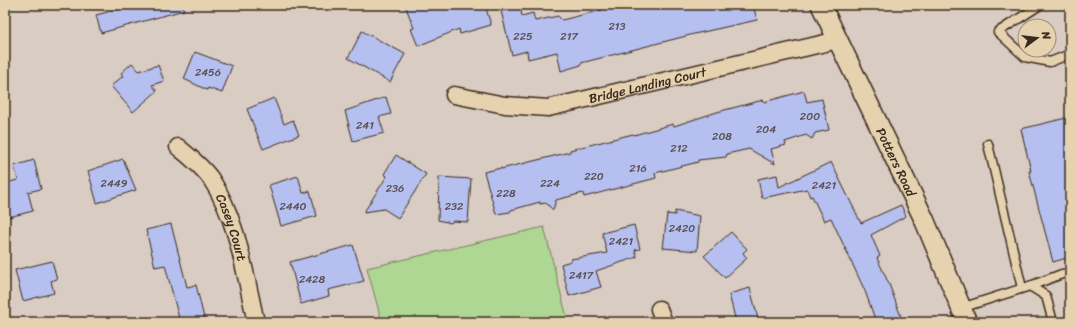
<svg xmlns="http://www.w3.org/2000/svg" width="1075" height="327" viewBox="0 0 1075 327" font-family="Sriracha,sans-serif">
	<rect width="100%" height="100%" fill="#d8ccc3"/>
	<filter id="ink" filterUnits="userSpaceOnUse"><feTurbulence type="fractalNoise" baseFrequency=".025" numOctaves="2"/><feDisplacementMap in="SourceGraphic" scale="8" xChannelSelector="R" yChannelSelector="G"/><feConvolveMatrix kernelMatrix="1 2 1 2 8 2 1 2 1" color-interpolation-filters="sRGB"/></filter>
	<g filter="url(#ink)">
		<polygon fill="#afd794" stroke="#758059" points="544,227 568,322 382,322 367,268"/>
		<g fill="#b5bff0" stroke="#3b2a1e">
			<polygon points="134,5 183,5 184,10 101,33 96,15"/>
			<polygon points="405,5 485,5 491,25 460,34 459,29 418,46 411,29 414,28"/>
			<polygon points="600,5 753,5 757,20 694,34 581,63 581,65 561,71 557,52 528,59 527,51 512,55 501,11 520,6 522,16 533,13 535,21 558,16 562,20 602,10"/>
			<polygon points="362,31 405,54 390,82 348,58"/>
			<polygon points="195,52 232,66 222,93 208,88 207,90 184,79"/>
			<polygon points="132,63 139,71 158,65 164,81 152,85 157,91 133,112 111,86 123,76 121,73"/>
			<polygon points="804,91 807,102 822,99 829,130 815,133 812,139 806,135 785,142 786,145 771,149 775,164 749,149 727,154 726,157 698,160 698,162 655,173 656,178 584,197 583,193 556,200 553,210 546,203 540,204 540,202 511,210 510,212 496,214 484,172 501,168 501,169 570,152 570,150 633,134 634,135 673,124 674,126 717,112 763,100 764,102"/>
			<polygon points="386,97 391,114 379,117 384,133 353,141 345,111"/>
			<polygon points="274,98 284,124 293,120 299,135 263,149 247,109"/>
			<polygon points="1070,117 1070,257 1053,262 1029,171 1031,171 1021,129"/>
			<polygon points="396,155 426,174 398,218 384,209 364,212 387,176 384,174"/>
			<polygon points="123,159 136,190 97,203 88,171"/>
			<polygon points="34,160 41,189 28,192 33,211 5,218 5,183 18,180 14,166"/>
			<polygon points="831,162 861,223 901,205 906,216 871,235 880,256 877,258 889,284 903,322 876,322 865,291 831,218 824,221 812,196 810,197 807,189 762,198 758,179 777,175 779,187"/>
			<polygon points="298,176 303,193 310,191 317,216 281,226 269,185"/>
			<polygon points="439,177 471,179 468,222 453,221 451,223 438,220"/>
			<polygon points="675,211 700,216 697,251 663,248 667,214 675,215"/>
			<polygon points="171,224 187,287 196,285 205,322 180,322 165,265 155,267 146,230"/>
			<polygon points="634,225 640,249 635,250 637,257 596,271 601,287 569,296 561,264 571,261 571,259 607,253 602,233"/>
			<polygon points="731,232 747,249 743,253 747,258 725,278 704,256"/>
			<polygon points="353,245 364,281 328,290 329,296 301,304 290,262"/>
			<polygon points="52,261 57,279 51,281 54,293 23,301 15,270"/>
			<polygon points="750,288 759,322 736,322 729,294"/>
		</g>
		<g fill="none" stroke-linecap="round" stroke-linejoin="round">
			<g stroke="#3b2a1e" stroke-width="11">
				<g id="service">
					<polyline points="1040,5 998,32 1025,57 1050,62 1070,54"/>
					<polyline points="988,144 1022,288"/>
					<polyline points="1030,286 1062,274 1070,273"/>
					<polyline points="961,308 1030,286 1046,296 1053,322"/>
				</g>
			</g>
			<g stroke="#3b2a1e" stroke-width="19">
				<g id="minor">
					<path id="s1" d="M 454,95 L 505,105 L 548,108 L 838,40"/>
					<path id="s2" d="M 178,147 C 190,157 203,167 211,179 C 238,220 245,275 256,322"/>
					<polyline points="659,309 664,322"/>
				</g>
			</g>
			<g stroke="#3b2a1e" stroke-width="22">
				<g id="tertiary">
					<path id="s3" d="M 821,5 L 924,219 L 967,322"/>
				</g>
			</g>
			<use href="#service" stroke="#e7d2b0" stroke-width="8"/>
			<use href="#minor" stroke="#e7d2b0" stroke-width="16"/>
			<use href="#tertiary" stroke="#e7d2b0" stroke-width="19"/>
		</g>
	</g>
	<g text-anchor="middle" stroke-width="3" stroke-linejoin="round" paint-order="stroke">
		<g font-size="11" fill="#5a4f52">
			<text x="617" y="30">213</text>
			<text x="523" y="40">225</text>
			<text x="569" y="40">217</text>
			<text x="208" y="76">2456</text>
			<text x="810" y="120">200</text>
			<text x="365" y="129">241</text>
			<text x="766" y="133">204</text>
			<text x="722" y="140">208</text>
			<text x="679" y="152">212</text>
			<text x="638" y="172">216</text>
			<text x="594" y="180">220</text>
			<text x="114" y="187">2449</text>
			<text x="550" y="187">224</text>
			<text x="824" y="189">2421</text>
			<text x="395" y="192">236</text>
			<text x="506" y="197">228</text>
			<text x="293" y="210">2440</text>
			<text x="454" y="210">232</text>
			<text x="682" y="232">2420</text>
			<text x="621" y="245">2421</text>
			<text x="581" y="279">2417</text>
			<text x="312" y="283">2428</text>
		</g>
		<g font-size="13" fill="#3b2a1e" stroke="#e7d2b0">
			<text dy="5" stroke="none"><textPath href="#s1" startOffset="197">Bridge Landing Court</textPath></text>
			<text dy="5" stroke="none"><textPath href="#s3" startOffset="174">Potters Road</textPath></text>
			<text dy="5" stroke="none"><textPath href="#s2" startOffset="99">Casey Court</textPath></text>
		</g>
	</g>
	<rect width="1075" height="327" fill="none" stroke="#e7d2b0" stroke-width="20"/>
	<rect x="10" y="10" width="1055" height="307" fill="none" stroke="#3b2a1e" stroke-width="1.5" filter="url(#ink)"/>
	<g transform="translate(1037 38) rotate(75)"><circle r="19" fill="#e7d2b0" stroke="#a28f76"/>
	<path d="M0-3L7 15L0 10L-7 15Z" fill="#3b2a1e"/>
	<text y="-6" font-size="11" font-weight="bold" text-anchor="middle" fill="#3b2a1e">N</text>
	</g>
</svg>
